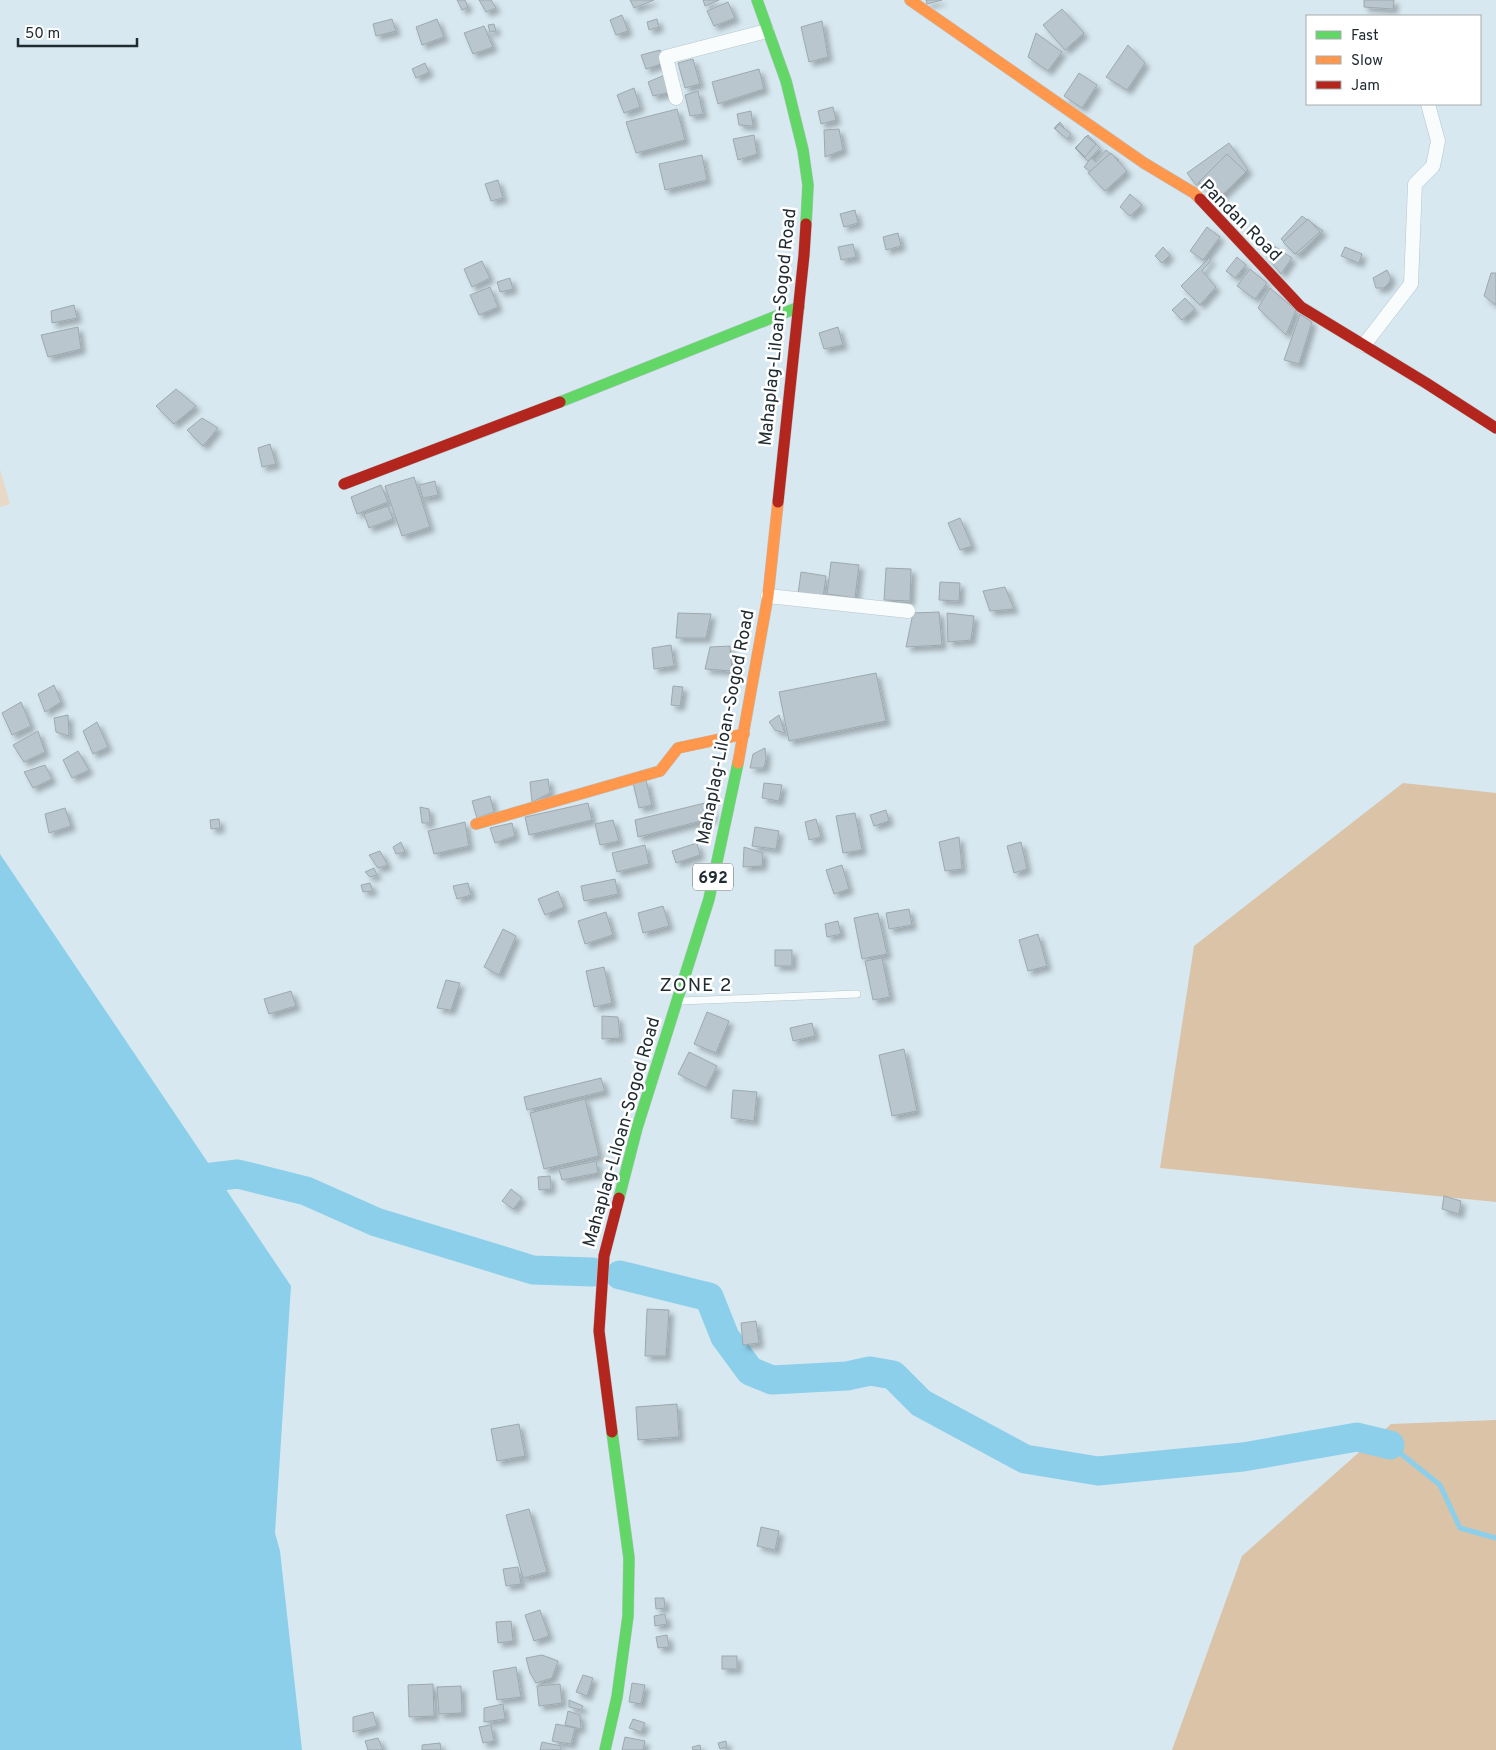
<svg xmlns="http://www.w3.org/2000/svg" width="1496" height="1750" viewBox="0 0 1496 1750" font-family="Overpass,sans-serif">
	<defs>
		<filter id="shadow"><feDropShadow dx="4.5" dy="4.5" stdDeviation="2.5" flood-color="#0004"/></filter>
	</defs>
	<rect width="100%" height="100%" fill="#d8e8f0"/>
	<polygon fill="#e8d9c6" points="0,469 10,504 0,507"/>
	<g fill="#dac3a7">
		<polygon points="1403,783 1496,793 1496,1202 1160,1168 1194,946"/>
		<polygon points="1496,1420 1496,1750 1172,1750 1242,1556 1391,1424"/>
	</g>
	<polygon fill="#8ccfea" points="0,854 291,1286 275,1533 280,1551 302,1750 0,1750"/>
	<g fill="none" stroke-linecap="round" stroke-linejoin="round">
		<polyline stroke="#8ccfea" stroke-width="5" points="1390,1445 1440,1485 1460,1528 1496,1538"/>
		<g stroke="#8ccfea" stroke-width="29">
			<polyline points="178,1181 238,1174 306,1191 376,1222 533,1270 592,1272"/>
			<polyline points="620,1275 709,1297 725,1337 750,1371 772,1380 847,1376 870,1371 893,1375 921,1403 1025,1459 1098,1471 1243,1457 1357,1437 1390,1445"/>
		</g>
	</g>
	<g fill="#bac6cd" stroke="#9ca9af" filter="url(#shadow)">
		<polygon points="457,0 465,0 468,7 462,10"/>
		<polygon points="479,0 491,0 496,8 486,12"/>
		<polygon points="630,0 654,0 634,8"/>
		<polygon points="703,0 719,0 705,6"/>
		<polygon points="926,0 942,0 927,4"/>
		<polygon points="1364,0 1394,0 1393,9 1364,7"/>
		<polygon points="728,2 735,18 714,26 707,11"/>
		<polygon points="1062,9 1084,33 1065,50 1043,25"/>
		<polygon points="622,15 628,31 616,35 610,20"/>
		<polygon points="392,19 396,31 376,36 373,24"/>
		<polygon points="437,19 444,37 422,45 416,27"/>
		<polygon points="657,19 659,27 649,30 647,22"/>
		<polygon points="822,21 828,57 809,62 801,27"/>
		<polygon points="494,24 496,31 490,32 488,25"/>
		<polygon points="484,26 493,47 473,54 464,33"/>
		<polygon points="1036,33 1062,52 1048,71 1028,57"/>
		<polygon points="1128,45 1145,63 1127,90 1106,77"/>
		<polygon points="660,50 664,63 646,69 641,55"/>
		<polygon points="693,59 700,84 685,88 678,63"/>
		<polygon points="425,63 429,72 416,78 412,69"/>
		<polygon points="759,69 764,89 718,104 712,82"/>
		<polygon points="1079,73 1097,85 1082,108 1064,96"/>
		<polygon points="667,74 672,92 653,96 648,82"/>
		<polygon points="634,88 640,107 624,113 617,95"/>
		<polygon points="698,91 703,114 690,116 685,95"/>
		<polygon points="833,107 836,120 821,124 818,111"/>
		<polygon points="677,109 685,140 636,153 626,122"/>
		<polygon points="751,111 753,126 739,125 737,114"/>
		<polygon points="1060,122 1064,127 1060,133 1054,128"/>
		<polygon points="1059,124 1071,134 1067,139 1055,129"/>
		<polygon points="839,129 843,150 825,157 824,130"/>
		<polygon points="754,135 757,154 738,160 733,139"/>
		<polygon points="1088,135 1100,148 1088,161 1075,148"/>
		<polygon points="1086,136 1096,144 1085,157 1076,148"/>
		<polygon points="1229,143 1248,170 1214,194 1204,179 1196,185 1187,173"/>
		<polygon points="1106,150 1119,160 1103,182 1084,167 1091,158 1096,162"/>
		<polygon points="1111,153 1127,171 1105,191 1088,173"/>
		<polygon points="1227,154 1246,172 1217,200 1199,182"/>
		<polygon points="702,155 707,180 665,190 659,164"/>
		<polygon points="498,180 503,198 491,201 485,184"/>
		<polygon points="1130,194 1142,205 1130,216 1120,207"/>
		<polygon points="855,210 858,223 844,227 840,214"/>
		<polygon points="1302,216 1323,231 1298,255 1281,239"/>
		<polygon points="1308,219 1320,232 1295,254 1283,242"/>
		<polygon points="1207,227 1220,237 1203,260 1190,251"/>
		<polygon points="898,233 901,246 886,250 883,237"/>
		<polygon points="1269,243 1292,258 1281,274 1263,252"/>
		<polygon points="853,244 856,257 841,260 838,247"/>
		<polygon points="1163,247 1170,255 1162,263 1155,256"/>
		<polygon points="1345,247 1362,254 1359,263 1341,256"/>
		<polygon points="1210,257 1211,260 1202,271 1216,287 1200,305 1181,286"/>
		<polygon points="1237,257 1246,265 1235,278 1226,271"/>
		<polygon points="482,261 490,278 472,287 464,269"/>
		<polygon points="1250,269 1267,283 1255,299 1237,286"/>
		<polygon points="1387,270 1391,278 1389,283 1384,288 1376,288 1373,278"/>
		<polygon points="1491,273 1496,273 1496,305 1484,296"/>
		<polygon points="510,278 513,289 500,292 497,282"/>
		<polygon points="490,287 498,307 479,315 470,295"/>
		<polygon points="1270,288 1296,310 1286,335 1258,308"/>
		<polygon points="1185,298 1195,309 1182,320 1172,310"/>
		<polygon points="74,305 77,318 52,323 51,311"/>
		<polygon points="1300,314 1312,322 1299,364 1284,360"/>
		<polygon points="78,327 81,349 48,357 41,335"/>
		<polygon points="838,327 843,345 824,349 819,333"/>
		<polygon points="176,389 196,406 174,424 156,406"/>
		<polygon points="202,418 218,428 203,446 187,430"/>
		<polygon points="270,444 276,464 262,467 258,448"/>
		<polygon points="414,477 430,527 402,536 385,486"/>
		<polygon points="435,481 438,495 423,498 419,485"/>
		<polygon points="381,485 388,502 357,514 351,497"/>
		<polygon points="388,506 393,519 369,528 364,514"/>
		<polygon points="960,518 972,546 960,550 948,523"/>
		<polygon points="831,562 859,565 855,598 827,594"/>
		<polygon points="886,568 911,569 910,601 884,600"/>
		<polygon points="801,572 826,576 823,598 798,594"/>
		<polygon points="940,582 960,583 959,601 939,600"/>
		<polygon points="1005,587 1014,609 990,611 983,591"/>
		<polygon points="939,612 942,645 906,647 913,613"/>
		<polygon points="678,613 711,614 706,638 676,638"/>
		<polygon points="947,613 974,616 971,640 948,642"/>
		<polygon points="671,645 674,666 654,669 652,648"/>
		<polygon points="730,646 732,671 705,669 710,647"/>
		<polygon points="876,673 886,721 789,741 779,692"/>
		<polygon points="54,685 61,702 45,712 38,694"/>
		<polygon points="673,686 683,687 680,706 671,705"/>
		<polygon points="21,702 31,726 12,735 2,713"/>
		<polygon points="68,715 69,736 56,732 54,718"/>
		<polygon points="779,715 785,733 775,730 769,722"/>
		<polygon points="97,722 108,747 93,754 83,731"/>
		<polygon points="38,731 45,752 24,762 13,745"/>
		<polygon points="765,748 766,758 764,768 750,768 753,754"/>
		<polygon points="78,751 89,770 72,778 63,760"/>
		<polygon points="45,765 52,779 33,788 24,772"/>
		<polygon points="548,779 550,793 532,802 530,782"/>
		<polygon points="646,780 652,805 639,808 633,783"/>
		<polygon points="764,783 782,785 779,801 762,798"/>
		<polygon points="490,796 494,812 477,818 472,801"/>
		<polygon points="709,802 713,818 638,837 635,820"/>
		<polygon points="588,803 592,820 529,835 525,817"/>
		<polygon points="420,807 429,809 430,823 422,823"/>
		<polygon points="65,808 71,826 49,833 45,814"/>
		<polygon points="886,810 889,821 874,826 870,815"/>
		<polygon points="855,813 862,850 843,853 836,816"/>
		<polygon points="219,819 220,828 211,829 210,820"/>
		<polygon points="816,819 821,837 809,840 805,822"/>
		<polygon points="613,820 619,841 600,845 595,824"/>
		<polygon points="465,822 469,846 434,854 428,831"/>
		<polygon points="512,823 515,836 495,843 490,828"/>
		<polygon points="755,827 779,831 776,849 752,846"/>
		<polygon points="959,837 962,869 945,871 939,842"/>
		<polygon points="401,842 405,852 396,854 393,847"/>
		<polygon points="1021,842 1027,869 1014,873 1007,846"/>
		<polygon points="697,843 700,855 676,863 672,851"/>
		<polygon points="645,845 649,864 617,872 612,853"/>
		<polygon points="744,847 763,853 762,866 743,867"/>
		<polygon points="380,851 388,865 378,868 369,855"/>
		<polygon points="842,865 849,889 834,894 826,870"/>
		<polygon points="374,868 377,875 370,877 365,872"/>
		<polygon points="615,879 618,894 584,901 581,886"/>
		<polygon points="370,883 373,891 363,892 361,885"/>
		<polygon points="468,883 471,895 457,899 453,886"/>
		<polygon points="558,891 564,907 545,915 538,899"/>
		<polygon points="663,906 669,926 643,933 638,913"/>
		<polygon points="909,909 912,925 889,929 886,913"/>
		<polygon points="606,912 613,935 585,944 578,921"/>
		<polygon points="878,913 887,954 862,959 854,918"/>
		<polygon points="838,921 841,934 827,937 825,924"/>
		<polygon points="503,929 516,936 499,975 484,967"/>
		<polygon points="1038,934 1047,966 1028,971 1019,940"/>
		<rect x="775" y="950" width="17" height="16"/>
		<polygon points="882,958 890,997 873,1000 865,961"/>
		<polygon points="604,967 612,1003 594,1007 586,971"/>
		<polygon points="446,980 460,983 451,1010 437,1008"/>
		<polygon points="291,991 296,1006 269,1014 264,999"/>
		<polygon points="707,1012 729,1021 716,1053 694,1044"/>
		<polygon points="602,1016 618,1017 620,1038 602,1039"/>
		<polygon points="812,1023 815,1036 793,1041 790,1028"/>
		<polygon points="904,1049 917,1111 892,1116 879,1055"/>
		<polygon points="689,1052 717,1066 706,1088 678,1074"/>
		<polygon points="601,1078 605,1091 527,1110 524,1097"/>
		<polygon points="733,1090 757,1092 754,1121 731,1118"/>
		<polygon points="585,1099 599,1156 544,1169 530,1113"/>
		<polygon points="596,1161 598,1173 562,1180 559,1169"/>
		<polygon points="550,1176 551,1189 539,1190 538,1177"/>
		<polygon points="511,1189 522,1198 513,1209 502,1201"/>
		<polygon points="1444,1196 1461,1201 1459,1214 1442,1209"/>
		<polygon points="647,1309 669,1310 666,1356 645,1356"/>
		<polygon points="756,1321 759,1343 743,1345 741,1323"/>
		<polygon points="677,1404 679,1437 638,1440 636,1407"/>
		<polygon points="519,1424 525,1456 497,1461 491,1429"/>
		<polygon points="529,1509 547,1572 523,1578 506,1515"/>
		<polygon points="761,1527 779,1531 775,1550 757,1546"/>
		<polygon points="518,1567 521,1584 506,1586 503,1569"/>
		<polygon points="655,1598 664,1598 665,1608 656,1609"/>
		<polygon points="540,1610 549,1636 534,1641 525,1615"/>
		<polygon points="665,1614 667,1624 655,1626 654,1616"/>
		<polygon points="511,1621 513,1641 498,1643 496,1622"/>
		<polygon points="667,1635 669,1647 658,1648 656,1637"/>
		<polygon points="542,1655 558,1661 552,1678 536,1683 530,1673 526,1658"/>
		<rect x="722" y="1656" width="15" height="13"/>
		<polygon points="516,1667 521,1697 497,1700 493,1671"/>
		<polygon points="583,1675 593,1678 587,1696 576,1692"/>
		<polygon points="632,1683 645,1685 641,1704 629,1702"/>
		<polygon points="433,1684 434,1716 409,1717 408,1685"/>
		<polygon points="560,1684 562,1703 539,1706 537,1686"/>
		<polygon points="461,1686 462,1713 439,1714 437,1687"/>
		<polygon points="569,1700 583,1706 581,1710 569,1707"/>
		<polygon points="503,1704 505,1719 484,1722 484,1708"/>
		<polygon points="568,1711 580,1715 581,1729 565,1725"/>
		<polygon points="373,1712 377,1726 353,1732 353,1717"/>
		<polygon points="633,1719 645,1723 641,1732 629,1728"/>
		<polygon points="556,1724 575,1728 571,1744 552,1741"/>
		<polygon points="491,1725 494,1741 483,1743 479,1727"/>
		<polygon points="625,1737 645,1741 643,1750 622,1750"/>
		<polygon points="378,1738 383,1750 368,1750 365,1741"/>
		<polygon points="726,1741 727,1747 720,1749 718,1743"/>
		<polygon points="542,1742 561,1746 561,1750 540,1750"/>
		<polygon points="440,1743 441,1750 422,1750 422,1745"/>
		<polygon points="700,1745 701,1750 693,1750 692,1747"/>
	</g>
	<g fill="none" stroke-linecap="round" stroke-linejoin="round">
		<g stroke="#b6c4ca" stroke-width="8">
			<polyline id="lane" points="680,1001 857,994"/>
		</g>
		<g stroke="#b6c4ca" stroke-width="15">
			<g id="street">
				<polyline points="676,98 666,57 767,31"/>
				<polyline points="1364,345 1411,284 1415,184 1433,166 1438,141 1428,104"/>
				<polyline points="768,596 908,611"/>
			</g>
		</g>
		<g stroke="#b6c4ca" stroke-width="12">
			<g id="fast">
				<polyline points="757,0 786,81 803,150 808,185 806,224"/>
				<polyline points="560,402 799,307"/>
				<polyline points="619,1198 637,1128 709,899 738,763"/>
				<polyline points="605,1750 617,1697 628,1616 629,1558 612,1432"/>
			</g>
		</g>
		<g stroke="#b6c4ca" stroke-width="12">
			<g id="slow">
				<polyline points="910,0 1144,163 1194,193 1200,199"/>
				<polyline points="738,763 768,596 778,502"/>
				<polyline points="476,824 660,771 678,748 744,734"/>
			</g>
		</g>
		<g stroke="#b6c4ca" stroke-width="12">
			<g id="jam">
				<polyline points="1200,199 1301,307 1426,383 1496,428"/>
				<polyline points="344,484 560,402"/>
				<polyline points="778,502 804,255 806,224"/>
				<polyline points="612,1432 599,1331 604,1256 619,1198"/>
			</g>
		</g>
		<use href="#lane" stroke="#f9fcfd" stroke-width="7"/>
		<use href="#street" stroke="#f9fcfd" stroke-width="14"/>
		<use href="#fast" stroke="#63d668" stroke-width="11"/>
		<use href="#slow" stroke="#ff974d" stroke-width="11"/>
		<use href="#jam" stroke="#b3261e" stroke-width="11"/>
	</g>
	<g text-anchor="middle" stroke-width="5" stroke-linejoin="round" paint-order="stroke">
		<rect fill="#fff" stroke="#636b6f" stroke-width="1" x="693" y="863.5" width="40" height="27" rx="4"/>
		<g font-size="16" font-weight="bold" fill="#202c31">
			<text x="713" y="883">692</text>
		</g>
		<g font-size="18" fill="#202c31" stroke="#fff">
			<text transform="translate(1241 220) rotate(45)" y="6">Pandan Road</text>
			<text transform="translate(777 327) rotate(-84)" y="6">Mahaplag-Liloan-Sogod Road</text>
			<text transform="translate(725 727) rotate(-79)" y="6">Mahaplag-Liloan-Sogod Road</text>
			<text transform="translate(621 1132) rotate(-74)" y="6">Mahaplag-Liloan-Sogod Road</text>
		</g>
		<g font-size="19" letter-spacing="1" fill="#202c31" stroke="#fff">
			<text x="696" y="991">ZONE 2</text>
		</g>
	</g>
	<rect x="1306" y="15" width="175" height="90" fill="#ffffff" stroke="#a6abad"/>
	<rect x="1316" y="31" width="25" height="8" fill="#63d668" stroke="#a6abad"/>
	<text x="1351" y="40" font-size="15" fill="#202c31">Fast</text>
	<rect x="1316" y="56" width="25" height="8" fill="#ff974d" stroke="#a6abad"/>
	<text x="1351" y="65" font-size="15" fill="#202c31">Slow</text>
	<rect x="1316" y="81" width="25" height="8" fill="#b3261e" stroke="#a6abad"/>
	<text x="1351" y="90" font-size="15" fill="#202c31">Jam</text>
	<path d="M18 38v8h119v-8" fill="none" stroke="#202c31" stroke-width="2.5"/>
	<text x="25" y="38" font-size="15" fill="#202c31" stroke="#ffffff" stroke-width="4" paint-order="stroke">50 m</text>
</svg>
